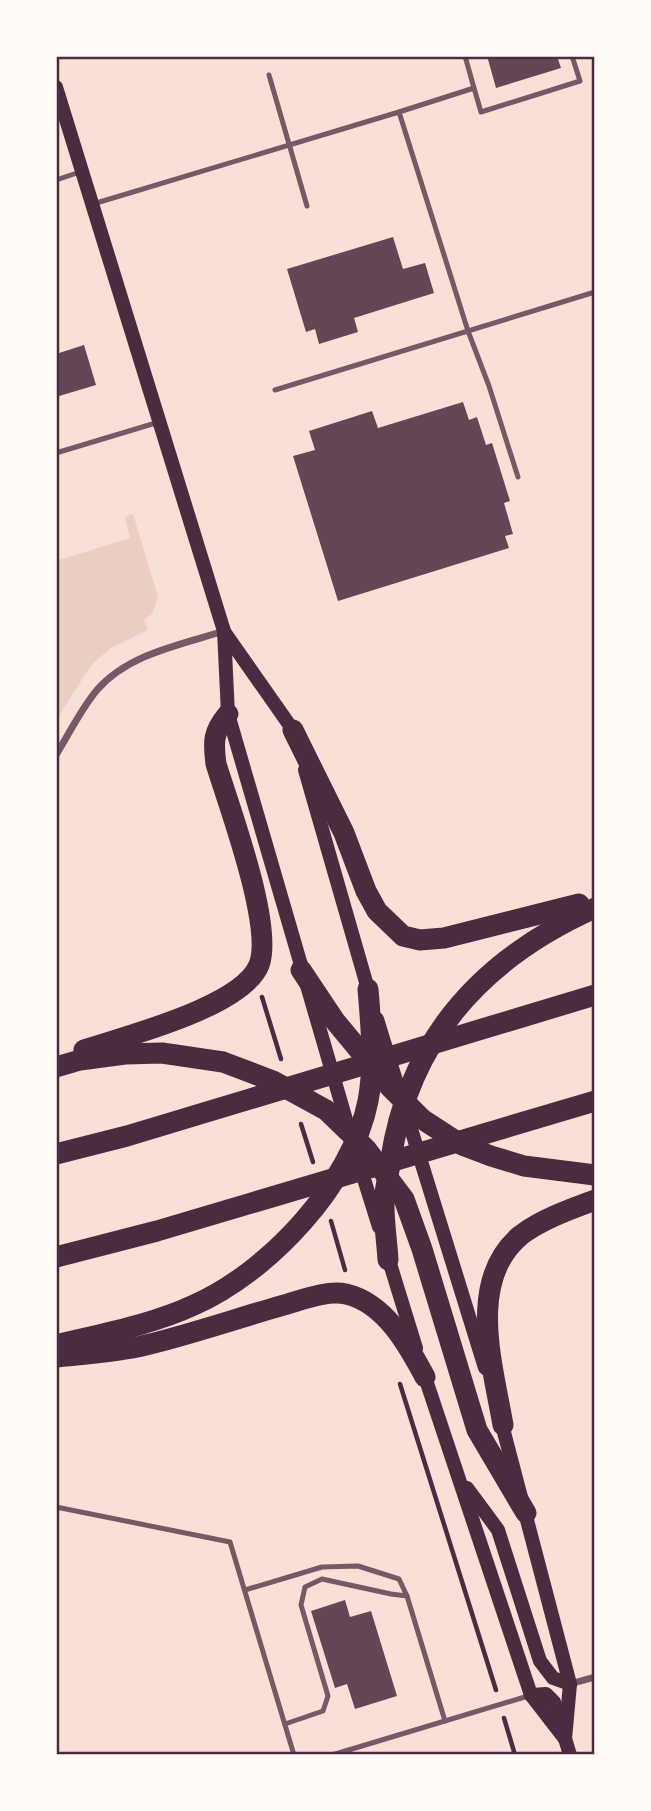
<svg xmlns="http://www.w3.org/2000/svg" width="651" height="1811" viewBox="0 0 651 1811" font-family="'Fira Sans',sans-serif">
	<rect width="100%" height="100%" fill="#f7e1d7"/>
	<polygon fill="#ebcfc5" points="133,514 158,597 152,614 144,620 148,630 111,648 92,664 56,720 56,561 130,538 125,517"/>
	<g fill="#644757">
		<polygon points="487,56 557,56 561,68 496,88"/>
		<polygon points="393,237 403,269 425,263 434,293 354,318 358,332 319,344 315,329 306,332 287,269"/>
		<polygon points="84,345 96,385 56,397 56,354"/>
		<polygon points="463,402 469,420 477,417 486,445 492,443 510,501 504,503 513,534 505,536 509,548 338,601 293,456 315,450 309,431 372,411 378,428"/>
		<polygon points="345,1600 350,1617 371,1611 397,1696 355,1709 347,1684 335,1688 311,1611"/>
	</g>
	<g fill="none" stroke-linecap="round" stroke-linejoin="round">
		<g stroke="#4a2c40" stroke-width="4.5">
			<polyline points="262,997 281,1059"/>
			<polyline points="301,1124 313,1162"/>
			<polyline points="331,1221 345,1270"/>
			<polyline points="400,1384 496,1690"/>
			<polyline points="504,1718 515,1755"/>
		</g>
		<g stroke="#755966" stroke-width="5">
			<polyline points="465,56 474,88"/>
			<polyline points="269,75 307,206"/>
			<polyline points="399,112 474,88 481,112 580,81 572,56"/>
			<polyline points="56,180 80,172"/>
			<polyline points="93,204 399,112 468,331 489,386 518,477"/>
			<polyline points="275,390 595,292"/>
			<polyline points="56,453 159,422"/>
			<polyline points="56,1507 230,1542 294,1755"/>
			<polyline points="245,1590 322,1567 358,1566 399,1579 407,1596 445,1721"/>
			<polyline points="285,1724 323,1711 328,1696 301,1605 305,1587 322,1579 391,1594 407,1596"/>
			<polyline points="332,1755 528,1696"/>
		</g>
		<g stroke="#755966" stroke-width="7">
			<path d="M 56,755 C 69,734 81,709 97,690 C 128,654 180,645 224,631"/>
			<polyline points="570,1684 595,1677"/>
		</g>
		<g stroke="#4a2c40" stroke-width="14">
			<polyline points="56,87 224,631 228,714 349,1130"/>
			<polyline points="225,633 293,730 296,737"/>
			<polyline points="305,770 370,996"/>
			<polyline points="377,1019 485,1368"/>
			<polyline points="359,1163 379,1227"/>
			<polyline points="387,1254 416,1348"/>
			<polyline points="423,1371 531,1695 565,1739"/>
			<polyline points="500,1417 570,1684 565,1739"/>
			<polyline points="467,1488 498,1530 540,1661 553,1678 570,1684"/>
			<polyline points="531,1695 546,1694 554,1702 570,1755"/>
		</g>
		<g stroke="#4a2c40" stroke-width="21">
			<polyline points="293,730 344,833 366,891 377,911 403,936 420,940 444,938 579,904"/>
			<polyline points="301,970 335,1021 389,1086 422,1119 462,1145 491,1156 524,1166 595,1175"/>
			<path d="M 84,1050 C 126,1036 242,1007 259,965 C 274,927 229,806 216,764 C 213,741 213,732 228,714"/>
			<polyline points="56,1067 80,1060 125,1054 162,1053 223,1062 273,1081 326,1110 355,1138 367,1150 404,1199 422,1249 477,1430 526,1513"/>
			<polyline points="56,1154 127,1136 595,995"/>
			<polyline points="56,1257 157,1231 595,1101"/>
			<path d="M 388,1260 C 387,1242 384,1224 384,1206 C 384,1190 389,1174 391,1158 C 410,1037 485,957 595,908"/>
			<path d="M 56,1345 C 101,1334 151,1325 194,1305 C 269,1272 352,1183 368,1101 C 375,1064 371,1026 368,989"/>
			<path d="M 56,1357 C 86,1354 117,1352 146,1345 C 192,1334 238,1318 284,1305 C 302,1300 327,1290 346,1294 C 385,1303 408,1345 425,1377"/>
			<path d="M 503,1425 C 493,1366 466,1280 521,1235 C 542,1219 571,1209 595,1200"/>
		</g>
	</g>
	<rect width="651" height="1811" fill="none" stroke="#fffaf5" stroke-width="116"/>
	<rect x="58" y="58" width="535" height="1695" fill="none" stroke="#4a2c40" stroke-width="2.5"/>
</svg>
